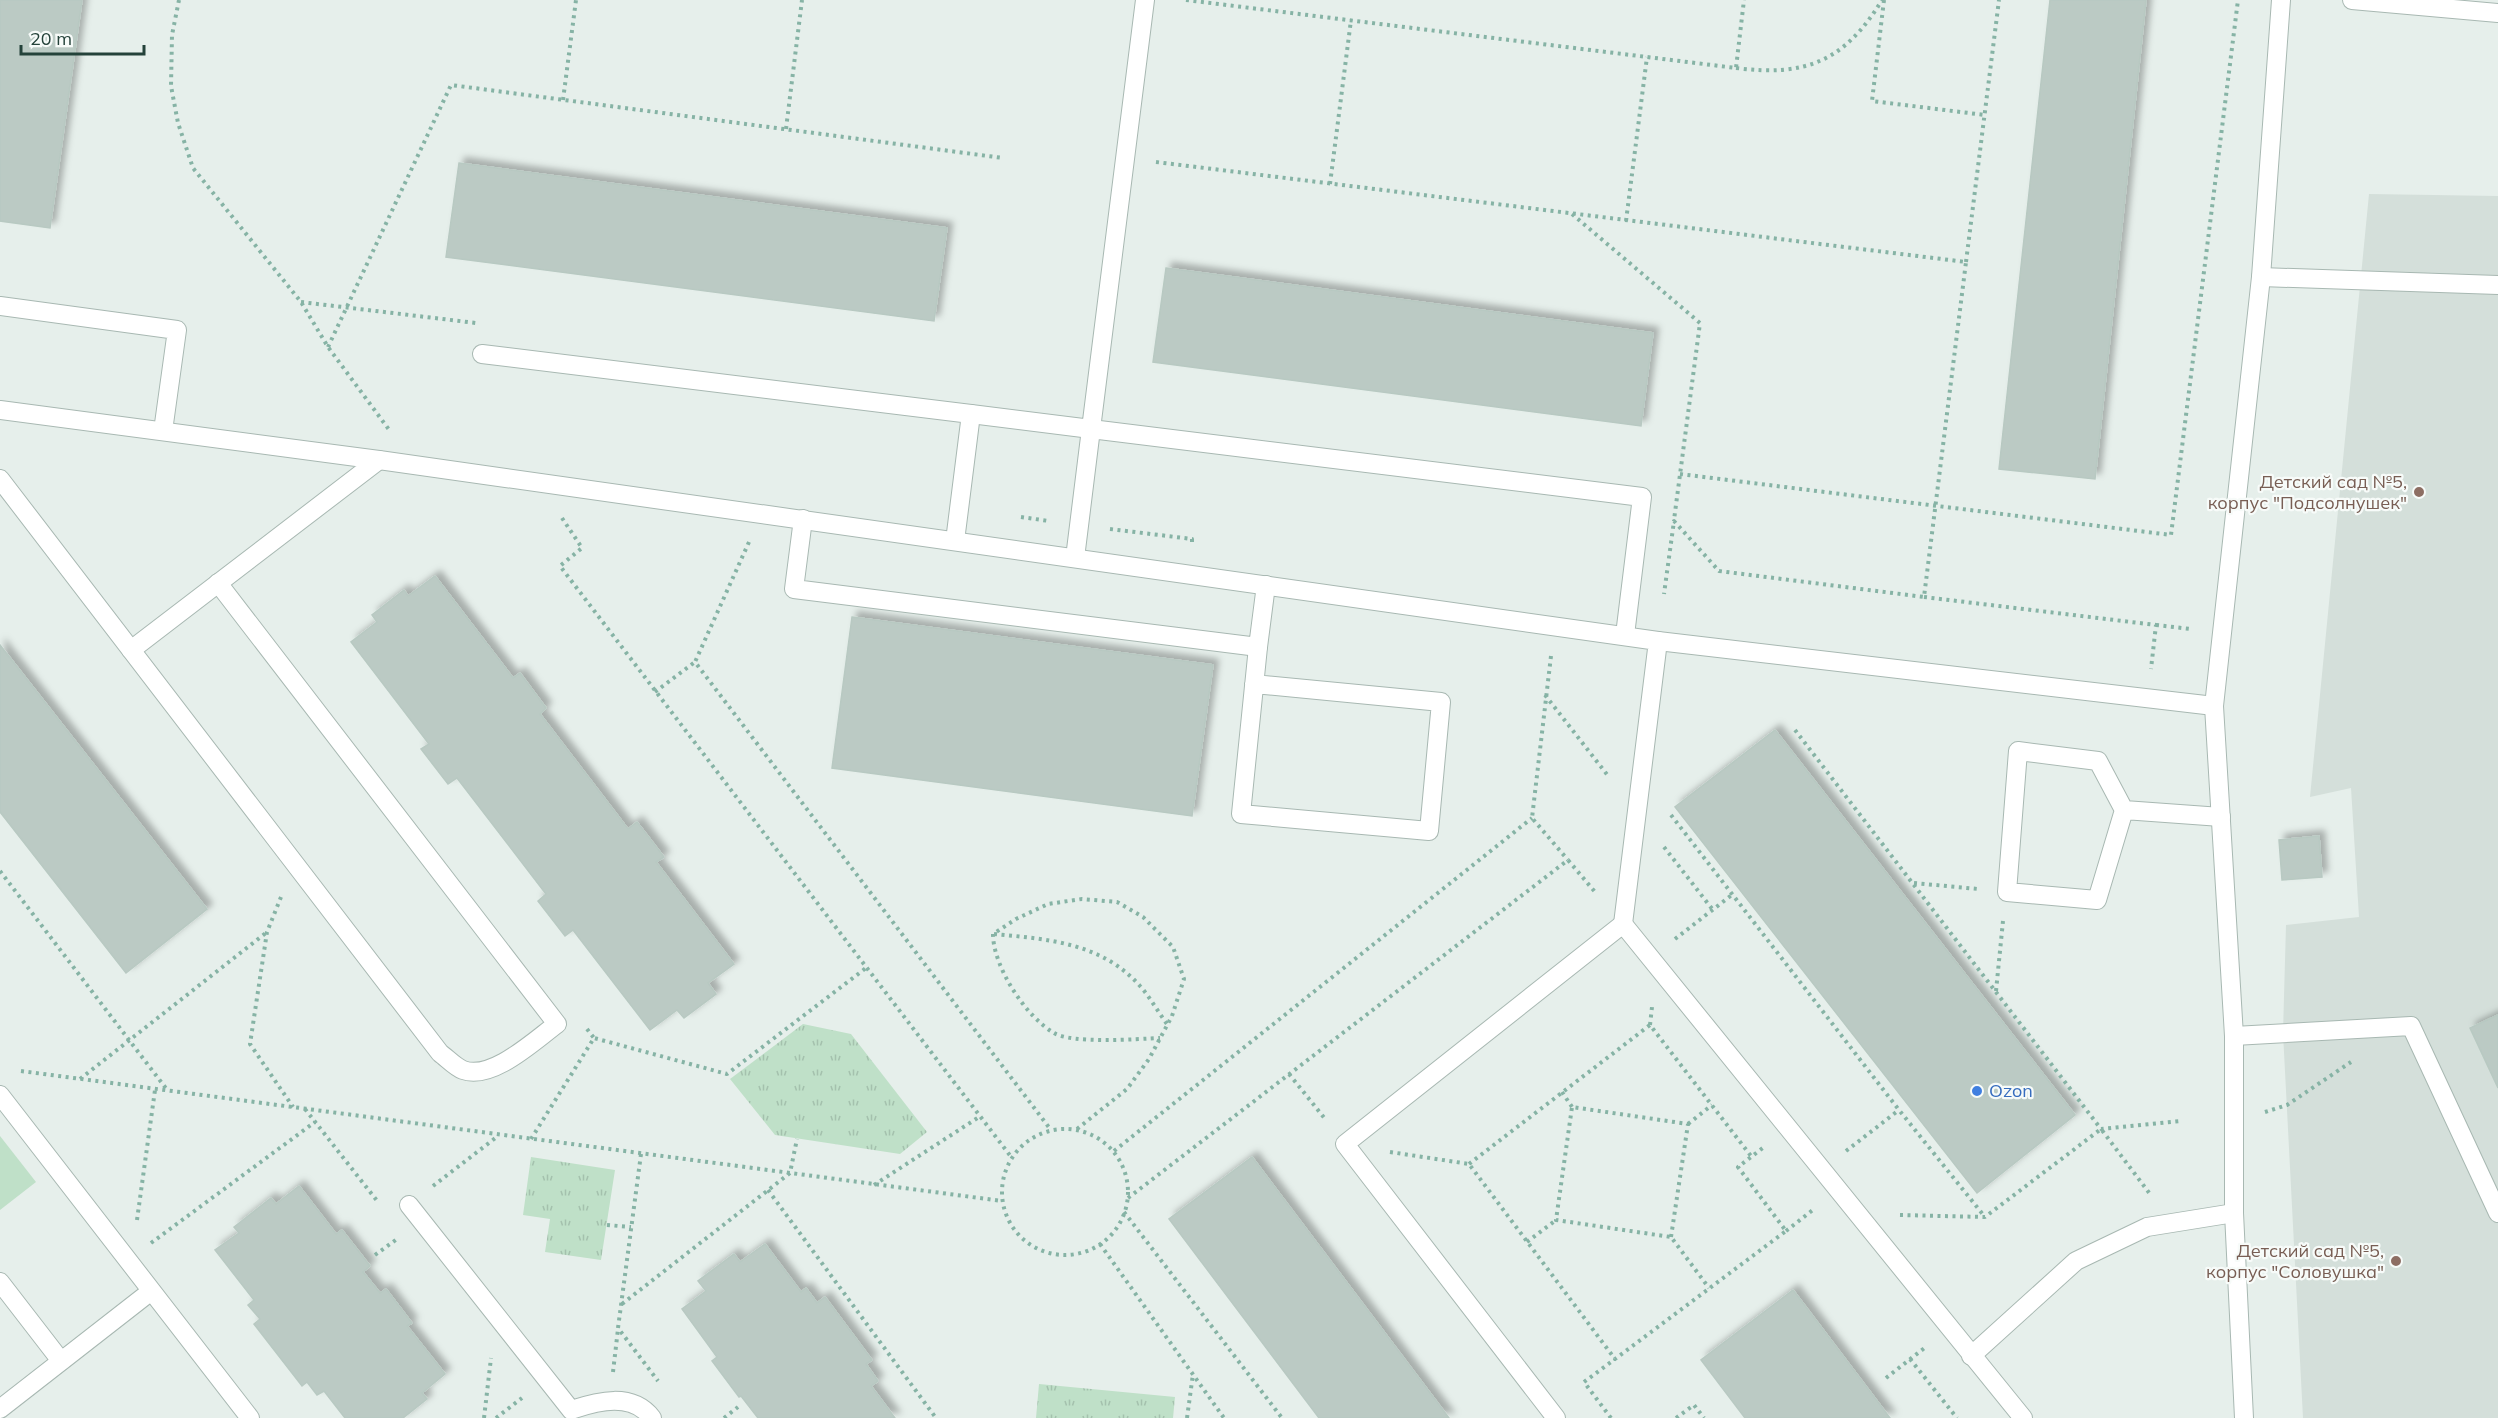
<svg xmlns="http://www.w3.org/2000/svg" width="2498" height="1418" viewBox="0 0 2498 1418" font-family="Mulish,sans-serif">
	<defs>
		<pattern id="park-tufts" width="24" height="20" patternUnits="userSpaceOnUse" patternTransform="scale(1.5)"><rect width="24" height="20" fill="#bfe0c8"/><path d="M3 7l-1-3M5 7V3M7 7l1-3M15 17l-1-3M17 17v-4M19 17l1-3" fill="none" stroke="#a4c1ad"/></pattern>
		<filter id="shadow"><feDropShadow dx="5.5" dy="-5.5" stdDeviation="3" flood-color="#0004"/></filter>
	</defs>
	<rect width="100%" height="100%" fill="#e6efeb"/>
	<polygon fill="#d4dfda" points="2369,194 2498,196 2498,1418 2303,1418 2283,1033 2286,925 2359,917 2351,788 2310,797"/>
	<polygon fill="#bfe0c8" points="0,1136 36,1182 0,1210"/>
	<g fill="url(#park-tufts)">
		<polygon points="803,1024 851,1034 927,1132 900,1154 775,1135 730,1079"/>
		<polygon points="531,1157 615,1170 601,1260 545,1252 550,1219 523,1215"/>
		<polygon points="1039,1384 1175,1397 1173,1418 1036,1418"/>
	</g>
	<g fill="#bbcac4" stroke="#b8c9c2" stroke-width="1.5" filter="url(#shadow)">
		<polygon points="0,0 82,0 50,228 0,221"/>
		<polygon points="2050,0 2146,0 2095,479 1999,469"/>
		<polygon points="459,163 947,228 934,321 446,257"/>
		<polygon points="1166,268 1653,333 1641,426 1153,362"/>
		<polygon points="435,576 513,678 520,673 546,708 540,714 628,829 637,822 664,857 656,862 734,964 708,983 716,994 684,1018 677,1010 650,1030 573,930 565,936 538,901 546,894 457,778 448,784 421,749 429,744 351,642 377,622 372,615 404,590 408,596"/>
		<polygon points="852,617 1213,665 1192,816 832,768"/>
		<polygon points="0,645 207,909 126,973 0,812"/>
		<polygon points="1775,730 2075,1115 1977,1193 1675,807"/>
		<polygon points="2319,836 2322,877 2282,880 2279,840"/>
		<polygon points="2498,1015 2498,1088 2470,1028"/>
		<polygon points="1252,1157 1449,1418 1319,1418 1169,1219"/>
		<polygon points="299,1186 336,1234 342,1230 370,1266 363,1272 380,1293 386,1289 412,1323 407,1326 445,1374 422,1393 427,1399 403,1418 345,1418 324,1391 317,1395 307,1382 302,1386 254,1324 260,1319 248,1305 254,1300 215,1250 239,1233 234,1227 271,1198 276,1204"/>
		<polygon points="765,1244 801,1292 806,1288 817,1303 825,1297 872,1360 866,1364 878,1381 871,1386 895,1418 758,1418 741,1396 739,1397 712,1361 717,1357 682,1309 706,1291 698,1281 734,1254 740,1262"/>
		<polygon points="1793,1290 1890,1418 1745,1418 1701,1360"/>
	</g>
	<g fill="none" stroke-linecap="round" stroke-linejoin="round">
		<g stroke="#a8b8b2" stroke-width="20">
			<g id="minor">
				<polyline points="2352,0 2498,13"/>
				<polyline points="2261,277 2498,285"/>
				<polyline points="0,306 177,330 163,431"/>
				<polyline points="482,354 971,414 955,541"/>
				<polyline points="0,410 379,460 131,650"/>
				<polyline points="971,414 1091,429 1145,0"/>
				<polyline points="379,460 1658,641 1623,924"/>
				<path d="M 0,479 L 440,1053 C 447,1058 455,1067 463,1070 C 492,1081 535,1040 557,1024 L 218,583"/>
				<polyline points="803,519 794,589 1258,647 1266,585"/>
				<polyline points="1075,558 1091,429 1642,497 1625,635"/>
				<polyline points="1658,641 2214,706"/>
				<polyline points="1254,684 1441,702 1429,831 1241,814 1258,647"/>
				<polyline points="2124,810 2097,900 2007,892 2018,751 2098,761 2124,810 2221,817"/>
				<polyline points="2234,1036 2411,1026 2498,1213"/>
				<polyline points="0,1095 250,1418"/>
				<path d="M 409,1205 L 571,1410 C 598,1401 632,1392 652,1418"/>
				<polyline points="0,1282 61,1361"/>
				<polyline points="1971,1356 2076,1261 2147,1227 2234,1213"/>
				<polyline points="0,1409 150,1292"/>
				<polyline points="1556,1418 1345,1144 1623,924 2023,1418"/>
				<polyline points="2244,1418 2234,1213 2234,1036 2214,706 2261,277 2281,0"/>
			</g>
		</g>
		<g stroke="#86b3a5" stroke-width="4" stroke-dasharray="3 4.5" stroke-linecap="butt">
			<polyline points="179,0 172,35 171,86 178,123 193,168 301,302 328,347 390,431"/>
			<polyline points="1186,0 1736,68 1744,0"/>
			<polyline points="1884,0 1872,101 1985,115"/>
			<path d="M 1736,68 C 1806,77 1845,61 1882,0"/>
			<polyline points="563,100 576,0"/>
			<polyline points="786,129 802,0"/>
			<polyline points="1156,162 1966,262 1924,597 1719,571 1674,521 1664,594"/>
			<polyline points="1330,184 1351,20"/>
			<polyline points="1572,214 1700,323 1674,520"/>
			<polyline points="1626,221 1647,57"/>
			<polyline points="1966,262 1999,0"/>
			<polyline points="301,302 476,323"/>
			<polyline points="328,347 451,85 1003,158"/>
			<polyline points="1680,474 2171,535 2238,0"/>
			<polyline points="1021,517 1049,521"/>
			<polyline points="562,518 582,548 560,566 1012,1158"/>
			<polyline points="1110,529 1192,539 1192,545"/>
			<polyline points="749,542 695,662 1051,1130"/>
			<polyline points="1924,597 2156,625 2151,669"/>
			<polyline points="2156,625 2191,629"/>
			<polyline points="1551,656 1532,818 1568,860"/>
			<polyline points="655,692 695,662"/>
			<polyline points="1545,695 1609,777"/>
			<polyline points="1795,730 2101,1129 2181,1121"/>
			<polyline points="1671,815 1899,1110 1985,1217"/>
			<polyline points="1664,847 1713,910"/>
			<polyline points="0,871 168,1091"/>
			<polyline points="1914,883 1978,889"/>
			<polyline points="281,897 267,932 250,1044 293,1107"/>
			<path d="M 994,934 C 1048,939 1102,943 1140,986 C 1150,997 1158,1012 1167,1024"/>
			<polyline points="1675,939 1733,894"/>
			<polyline points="1996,991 2003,921"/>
			<polyline points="1650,1025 1652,1007"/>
			<polyline points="587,1029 594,1038"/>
			<polyline points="21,1071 1002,1201"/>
			<polyline points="1289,1074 1326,1120"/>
			<polyline points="80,1079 267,932"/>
			<polyline points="1562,1092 1572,1107"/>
			<polyline points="305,1109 378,1202"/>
			<polyline points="2265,1112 2287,1105 2351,1062"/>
			<polyline points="1688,1124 1712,1105"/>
			<circle cx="1065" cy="1192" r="63"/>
			<path d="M 1077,1129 L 1127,1089 L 1149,1059 L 1172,1016 L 1184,979 L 1173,947 L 1143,917 L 1117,902 L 1082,899 L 1048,904 L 1016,919 L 993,934 C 993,966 1025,1016 1054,1033 C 1072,1044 1137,1039 1160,1038"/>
			<polyline points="531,1139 594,1038 727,1074 866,968"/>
			<polyline points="1114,1151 1532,818"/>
			<polyline points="1846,1151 1899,1110"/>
			<polyline points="1390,1152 1469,1164 1615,1359 1786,1231 1738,1167 1764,1147"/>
			<polyline points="641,1154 618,1328 658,1381"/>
			<polyline points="1469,1164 1650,1025 1751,1156"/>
			<polyline points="874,1185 979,1117"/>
			<polyline points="433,1186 498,1136"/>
			<polyline points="768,1190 936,1418"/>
			<polyline points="1128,1198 1568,860 1595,892"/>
			<polyline points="1124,1212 1282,1418"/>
			<polyline points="1900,1215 1985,1217 2101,1129 2150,1194"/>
			<polyline points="137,1220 155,1090"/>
			<polyline points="607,1225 631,1227"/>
			<polyline points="1786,1231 1814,1209"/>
			<polyline points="1671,1237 1688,1124 1572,1107 1556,1220 1671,1237 1709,1288"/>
			<polyline points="1527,1242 1556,1220"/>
			<polyline points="151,1243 315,1122"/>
			<polyline points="1100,1244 1224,1418"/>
			<polyline points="375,1255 397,1239"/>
			<polyline points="622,1304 790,1173 797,1139"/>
			<polyline points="1910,1359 1957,1418"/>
			<polyline points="613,1372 618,1329"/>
			<polyline points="1886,1378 1927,1346"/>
			<polyline points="484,1418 491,1358"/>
			<polyline points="496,1418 522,1398"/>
			<polyline points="724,1418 738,1407"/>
			<polyline points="1187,1418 1193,1374"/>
			<polyline points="1611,1418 1584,1382 1615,1359"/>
			<polyline points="1676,1418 1694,1405 1704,1418"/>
		</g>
		<use href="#minor" stroke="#fff" stroke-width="18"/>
	</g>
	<g fill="#8d6e63" stroke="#f7fbf9" stroke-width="2">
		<circle cx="2419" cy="492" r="6"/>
		<circle cx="2396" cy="1261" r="6"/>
	</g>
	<circle fill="#3f7fe0" stroke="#f7fbf9" stroke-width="2" cx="1977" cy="1091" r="6"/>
	<g text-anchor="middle" stroke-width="4.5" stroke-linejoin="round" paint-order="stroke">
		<g font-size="18" fill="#785e54" stroke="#f7fbf9" text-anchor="end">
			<text x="2407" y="488">Детский сад №5,<tspan x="2407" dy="21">корпус "Подсолнушек"</tspan></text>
			<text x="2384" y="1257">Детский сад №5,<tspan x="2384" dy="21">корпус "Соловушка"</tspan></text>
		</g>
		<g font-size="18" fill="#366cbe" stroke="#f7fbf9" text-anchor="start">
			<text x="1989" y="1097">Ozon</text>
		</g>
	</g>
	<path d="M21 45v9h123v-9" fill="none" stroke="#24423a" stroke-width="3"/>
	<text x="30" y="45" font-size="18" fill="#24423a" stroke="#f7fbf9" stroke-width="4.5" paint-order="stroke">20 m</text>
</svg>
